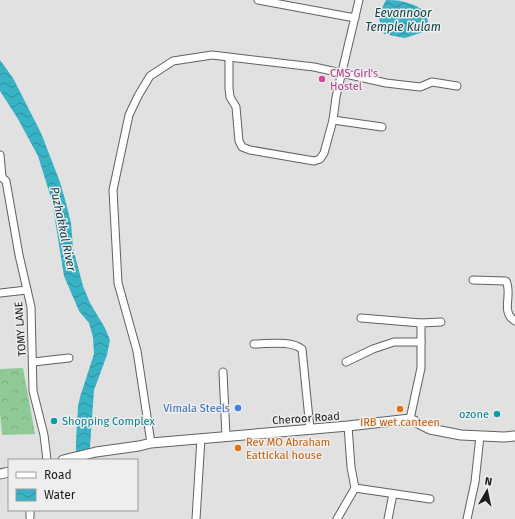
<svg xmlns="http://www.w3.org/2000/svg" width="515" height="519" viewBox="0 0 515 519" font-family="'Fira Sans',sans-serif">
	<defs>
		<pattern id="forest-crowns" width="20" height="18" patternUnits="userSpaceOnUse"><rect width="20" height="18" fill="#8fc995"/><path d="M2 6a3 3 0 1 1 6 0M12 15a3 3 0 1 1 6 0" fill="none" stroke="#7bac80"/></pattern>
		<pattern id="water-waves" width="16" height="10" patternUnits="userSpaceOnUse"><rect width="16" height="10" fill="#38b2c5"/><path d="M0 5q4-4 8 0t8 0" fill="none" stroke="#2f909f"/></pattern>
	</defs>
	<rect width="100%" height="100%" fill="#e1e1e2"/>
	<polygon fill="url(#forest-crowns)" points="23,368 35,434 2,435 0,413 0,369"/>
	<g fill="url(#water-waves)">
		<path d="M 386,0 C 404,0 411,3 427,12 L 428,24 L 423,32 L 405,38 L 384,34 L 378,16 Z"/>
		<polygon points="0,60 13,78 41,133 60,182 66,203 71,223 73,248 83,286 90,303 105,328 110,340 107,355 94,390 89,460 76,460 76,441 78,406 80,397 94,354 93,337 89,323 79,311 64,276 52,201 38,156 18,119 0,91"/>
	</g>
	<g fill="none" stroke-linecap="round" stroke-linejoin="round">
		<g stroke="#616162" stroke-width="9">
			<g id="street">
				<polyline points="258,0 355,18"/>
				<polyline points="229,58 229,88 230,97 236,107 239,141 242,147 250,150 314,161 320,159 324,153 333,120 382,127"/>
				<polyline points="333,120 336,97 359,0"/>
				<polyline points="0,155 2,177"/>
				<polyline points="0,176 6,181 19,255 31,307 33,391 44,435 47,460"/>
				<path d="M 473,280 L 506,281 C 513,294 500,312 515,321"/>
				<polyline points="0,293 27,290"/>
				<polyline points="361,318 421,323"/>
				<path d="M 254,344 C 269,344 290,340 302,349 L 310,429"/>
				<polyline points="33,362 69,358"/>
				<polyline points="346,362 373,349 394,342 421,342"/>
				<polyline points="223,372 226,436"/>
				<polyline points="410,419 421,368 421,323 441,322"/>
				<polyline points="151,443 137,351 118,283 113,190 129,115 138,96 150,76 173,61 212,55 314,67 386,83 420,87 432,82 457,86"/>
				<polyline points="355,488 430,499"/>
				<polyline points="30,517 30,510"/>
				<polyline points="196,519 201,438"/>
				<polyline points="337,519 355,488 351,467 348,426"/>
				<polyline points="388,519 393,494"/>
				<polyline points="467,519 475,482 480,436"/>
			</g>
		</g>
		<g stroke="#616162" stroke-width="11">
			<g id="secondary">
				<polyline points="63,460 96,452 139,446 151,443 348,426 410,419 430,429 461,435 504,437 515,436"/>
				<polyline points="0,474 9,472"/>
			</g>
		</g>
		<use href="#street" stroke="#fff" stroke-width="7"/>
		<use href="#secondary" stroke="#fff" stroke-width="9"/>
	</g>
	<circle fill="#d1479c" stroke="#eeeeef" stroke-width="1.5" cx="322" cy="79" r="4"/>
	<circle fill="#3f7fe0" stroke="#eeeeef" stroke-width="1.5" cx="238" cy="408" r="4"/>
	<g fill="#e8710a" stroke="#eeeeef" stroke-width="1.5">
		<circle cx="400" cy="409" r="4"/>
		<circle cx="238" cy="448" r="4"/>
	</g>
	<g fill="#0f9aa8" stroke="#eeeeef" stroke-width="1.5">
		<circle cx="497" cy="414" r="4"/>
		<circle cx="54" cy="421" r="4"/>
	</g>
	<g text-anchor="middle" stroke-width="3" stroke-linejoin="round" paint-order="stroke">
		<g font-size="11" fill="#b23c85" stroke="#eeeeef" text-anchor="start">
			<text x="330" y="77">CMS Girl's<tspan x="330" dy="13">Hostel</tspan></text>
		</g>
		<g font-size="11" fill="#1e1e1f" stroke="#eeeeef">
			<text transform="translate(20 329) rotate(-94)" y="4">TOMY LANE</text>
			<text transform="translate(306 418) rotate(-4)" y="4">Cheroor Road</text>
		</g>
		<g font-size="11" fill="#366cbe" stroke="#eeeeef" text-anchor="end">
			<text x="230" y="412">Vimala Steels</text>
		</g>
		<g font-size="11" fill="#0d838f" stroke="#eeeeef" text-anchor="end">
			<text x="489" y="418">ozone</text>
			<text x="62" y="425" text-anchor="start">Shopping Complex</text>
		</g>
		<g font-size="11" fill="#c56008" stroke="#eeeeef">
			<text x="400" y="426">IRB wet canteen</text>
			<text x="246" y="446" text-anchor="start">Rev MO Abraham<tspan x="246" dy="13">Eattickal house</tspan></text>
		</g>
		<g font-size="12" font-style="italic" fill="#0e434b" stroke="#eeeeef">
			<text x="403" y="17">Eevannoor<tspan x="403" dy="14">Temple Kulam</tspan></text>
			<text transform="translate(63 229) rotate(78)" y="4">Puzhakkal River</text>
		</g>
	</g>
	<rect x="8" y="459" width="130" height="52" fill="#eeeeef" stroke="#9b9b9c"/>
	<rect x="16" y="472" width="20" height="6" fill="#ffffff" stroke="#9b9b9c"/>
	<text x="44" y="479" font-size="12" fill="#1e1e1f">Road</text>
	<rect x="16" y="489" width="20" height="12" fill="url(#water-waves)" stroke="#9b9b9c"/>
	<text x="44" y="499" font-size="12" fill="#1e1e1f">Water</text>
	<g transform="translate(487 491) rotate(9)" stroke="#eeeeef" stroke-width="3" paint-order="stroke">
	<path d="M0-3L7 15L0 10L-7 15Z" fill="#1e1e1f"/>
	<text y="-6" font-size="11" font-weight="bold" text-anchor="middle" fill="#1e1e1f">N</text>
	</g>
</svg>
